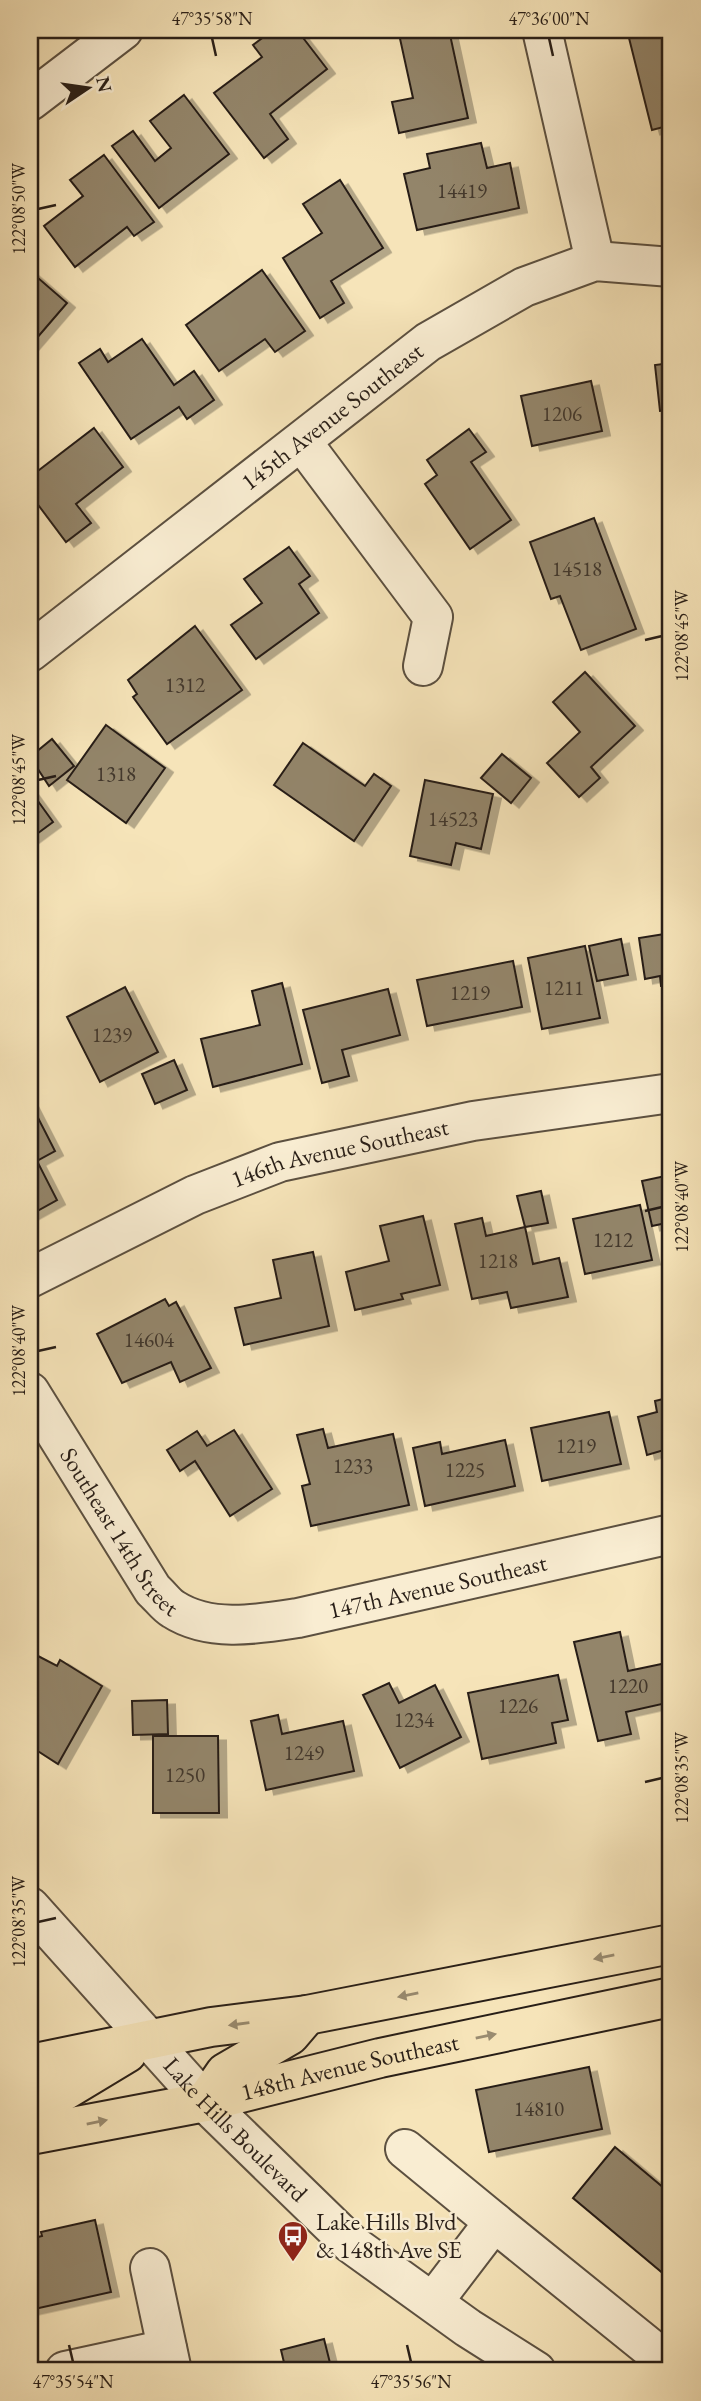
<svg xmlns="http://www.w3.org/2000/svg" width="701" height="2401" viewBox="0 0 701 2401" font-family="'EB Garamond',serif">
	<defs>
		<filter id="shadow"><feDropShadow dx="8" dy="4.5" stdDeviation="0" flood-color="#0004"/></filter>
	</defs>
	<rect width="100%" height="100%" fill="#f6e4b9"/>
	<filter id="stains"><feTurbulence type="fractalNoise" baseFrequency=".00286" numOctaves="4"/><feColorMatrix values="0 0 0 0 .2 0 0 0 0 .09 0 0 0 0 .02 0 0 0 .5 -.17"/></filter>
	<radialGradient id="worn" r=".72"><stop offset=".6" stop-color="#630" stop-opacity="0"/><stop offset="1" stop-color="#630" stop-opacity=".3"/></radialGradient>
	<g fill="#93856b" stroke="#281e17" stroke-width="2" filter="url(#shadow)">
		<polygon points="273,30 297,30 327,69 270,114 288,139 264,158 214,93 262,57 253,45"/>
		<polygon points="418,30 449,30 468,118 399,133 392,102 413,98 399,34"/>
		<polygon points="627,30 671,30 671,125 652,130"/>
		<polygon points="184,95 229,154 159,208 112,146 133,131 155,161 171,148 150,121"/>
		<polygon points="481,143 487,168 510,163 519,208 417,230 404,174 430,168 427,154"/>
		<polygon points="104,155 154,222 134,236 127,227 75,267 44,226 83,196 70,180"/>
		<polygon points="340,180 383,248 331,281 344,303 320,318 283,258 322,233 303,204"/>
		<polygon points="262,270 305,331 275,352 265,339 219,371 186,325"/>
		<polygon points="30,271 67,303 30,346"/>
		<polygon points="142,339 174,385 194,371 214,400 187,419 179,407 131,439 79,363 100,349 108,362"/>
		<polygon points="671,363 671,410 660,411 655,365"/>
		<polygon points="591,381 602,431 532,446 521,396"/>
		<polygon points="94,428 123,467 76,504 91,523 66,542 30,494 30,477"/>
		<polygon points="469,429 486,452 471,462 511,520 470,549 425,484 437,475 427,460"/>
		<polygon points="594,518 636,629 581,650 560,596 551,599 530,542"/>
		<polygon points="289,547 310,576 299,584 319,613 256,659 231,625 262,603 244,579"/>
		<polygon points="195,626 242,690 167,744 133,697 137,694 128,680"/>
		<polygon points="585,672 635,726 591,767 600,778 579,797 547,763 580,732 553,702"/>
		<polygon points="106,725 165,768 126,823 67,780"/>
		<polygon points="52,739 74,766 49,786 30,757"/>
		<polygon points="303,743 365,786 374,774 391,786 354,841 274,785"/>
		<polygon points="502,754 531,778 511,803 481,778"/>
		<polygon points="425,780 493,794 481,849 456,843 451,865 410,856"/>
		<polygon points="30,790 53,822 30,839"/>
		<polygon points="671,933 671,985 661,986 660,976 645,979 639,938"/>
		<polygon points="621,939 628,975 597,981 589,946"/>
		<polygon points="585,946 600,1018 542,1029 528,958"/>
		<polygon points="513,961 522,1007 427,1026 417,980"/>
		<polygon points="282,983 302,1064 213,1087 201,1039 260,1025 252,991"/>
		<polygon points="125,987 158,1052 100,1082 67,1017"/>
		<polygon points="388,989 400,1035 342,1050 349,1076 322,1083 303,1010"/>
		<polygon points="174,1060 187,1090 155,1104 142,1074"/>
		<polygon points="30,1102 55,1151 37,1161 57,1200 30,1215"/>
		<polygon points="670,1175 671,1222 652,1226 642,1181"/>
		<polygon points="541,1191 548,1223 525,1227 517,1196"/>
		<polygon points="640,1205 652,1260 585,1274 573,1219"/>
		<polygon points="423,1216 440,1285 401,1294 403,1299 355,1310 346,1272 389,1261 380,1226"/>
		<polygon points="482,1218 486,1236 525,1227 533,1264 559,1258 568,1297 511,1308 507,1292 472,1299 455,1224"/>
		<polygon points="313,1252 329,1326 244,1345 235,1308 281,1298 273,1260"/>
		<polygon points="165,1299 169,1306 176,1302 211,1368 180,1382 171,1362 122,1383 97,1334"/>
		<polygon points="671,1322 671,1352 670,1352 663,1324"/>
		<polygon points="671,1397 671,1448 647,1455 638,1417 657,1412 655,1401"/>
		<polygon points="609,1412 621,1464 542,1481 531,1428"/>
		<polygon points="323,1429 328,1448 393,1434 409,1505 311,1526 302,1486 310,1484 297,1435"/>
		<polygon points="234,1430 272,1489 230,1516 195,1461 180,1471 167,1450 197,1431 207,1446"/>
		<polygon points="505,1440 515,1486 425,1506 413,1448 440,1442 442,1454"/>
		<polygon points="620,1632 628,1671 671,1662 671,1702 626,1712 631,1734 598,1741 574,1642"/>
		<polygon points="38,1656 57,1666 60,1660 102,1686 58,1764 30,1746 30,1670"/>
		<polygon points="558,1675 568,1720 552,1723 556,1743 482,1759 468,1693"/>
		<polygon points="389,1683 399,1703 435,1685 461,1737 400,1768 363,1695"/>
		<polygon points="167,1700 168,1734 133,1735 132,1701"/>
		<polygon points="278,1715 282,1734 343,1721 354,1771 266,1790 251,1721"/>
		<polygon points="153,1736 218,1736 219,1813 153,1813"/>
		<polygon points="589,2067 602,2129 489,2152 476,2090"/>
		<polygon points="615,2147 671,2194 671,2280 573,2198"/>
		<polygon points="95,2220 111,2292 30,2310 30,2239 42,2236 41,2232"/>
		<polygon points="324,2339 332,2371 286,2371 281,2350"/>
	</g>
	<g fill="none" stroke-linecap="round" stroke-linejoin="round">
		<g stroke="#5c5040" stroke-width="42">
			<g id="minor">
				<polyline points="542,30 595,261"/>
				<polyline points="30,101 123,30"/>
				<polyline points="302,442 433,617 423,666"/>
				<path id="s1" d="M 30,652 L 428,342 L 524,287 L 595,261 L 671,267"/>
				<path id="s2" d="M 30,1278 L 195,1195 L 280,1162 L 473,1121 L 671,1093"/>
				<path id="s3" d="M 30,1392 L 153,1590 C 160,1596 166,1605 173,1609 C 210,1633 259,1624 298,1618 L 671,1534"/>
				<path id="s4" d="M 30,1907 L 205,2102 L 350,2243 L 468,2328 L 536,2371"/>
				<polyline points="405,2149 494,2222"/>
				<polyline points="150,2268 172,2371"/>
				<polyline points="433,2302 494,2222 671,2365"/>
				<polyline points="65,2371 167,2349"/>
			</g>
		</g>
		<g stroke="#281e17" stroke-width="42">
			<g id="major">
				<polyline points="30,2064 211,2027 307,2015 671,1944"/>
				<polyline points="30,2100 59,2094 127,2053"/>
				<polyline points="205,2102 225,2073 290,2035 307,2015"/>
				<path id="s5" d="M 30,2135 L 205,2102 L 380,2058 L 671,1997"/>
			</g>
		</g>
		<use href="#minor" stroke="#f9edd2" stroke-width="38"/>
		<use href="#major" stroke="#f6e4b9" stroke-width="38"/>
	</g>
	<defs><path id="oneway-solid" d="M-6-.8H1V-3.2L6.5 0L1 3.2V.8H-6Z" transform="scale(1.75)"/></defs>
	<g fill="#998b70">
		<use href="#oneway-solid" transform="translate(604 1957) rotate(169)"/>
		<use href="#oneway-solid" transform="translate(408 1995) rotate(169)"/>
		<use href="#oneway-solid" transform="translate(239 2024) rotate(172)"/>
		<use href="#oneway-solid" transform="translate(486 2036) rotate(-12)"/>
		<use href="#oneway-solid" transform="translate(97 2122) rotate(-11)"/>
	</g>
	<path fill="none" stroke="#281e17" stroke-width="2.5" d="M 212,38 L 216,56M 549,38 L 553,56M 38,209 L 56,205M 645,640 L 662,636M 38,780 L 56,776M 645,1211 L 662,1207M 38,1351 L 56,1347M 645,1782 L 662,1778M 38,1922 L 56,1918M 69,2345 L 73,2362M 407,2345 L 411,2362"/>
	<defs>
		<g id="bus-pin" transform="scale(1.575)"><path d="M0 17L-7.5 6A9.5 9.5 0 1 1 7.5 6Z" fill="#8f2418" stroke="#f9edd2"/><path d="M-5-6H5V4H4V6H2V4H-2V6H-4V4H-5ZM-3.5-4V0h7V-4ZM-3.5 1.2v1.5H-2V1.2ZM2 1.2v1.5H3.5V1.2Z" fill="#fff"/></g>
	</defs>
	<g fill-rule="evenodd">
		<use href="#bus-pin" x="293" y="2236"/>
	</g>
	<g text-anchor="middle" stroke-width="5" stroke-linejoin="round" paint-order="stroke">
		<g font-size="21" fill="#43382c">
			<text x="462" y="198">14419</text>
			<text x="562" y="421">1206</text>
			<text x="577" y="576">14518</text>
			<text x="185" y="692">1312</text>
			<text x="116" y="781">1318</text>
			<text x="453" y="826">14523</text>
			<text x="564" y="995">1211</text>
			<text x="470" y="1000">1219</text>
			<text x="112" y="1042">1239</text>
			<text x="613" y="1247">1212</text>
			<text x="498" y="1268">1218</text>
			<text x="149" y="1347">14604</text>
			<text x="576" y="1453">1219</text>
			<text x="353" y="1473">1233</text>
			<text x="465" y="1477">1225</text>
			<text x="628" y="1693">1220</text>
			<text x="518" y="1713">1226</text>
			<text x="414" y="1727">1234</text>
			<text x="304" y="1760">1249</text>
			<text x="185" y="1782">1250</text>
			<text x="539" y="2116">14810</text>
		</g>
		<g font-size="24" fill="#281e17" stroke="#f9edd2">
			<text dy="8" stroke="none"><textPath href="#s1" startOffset="383">145th Avenue Southeast</textPath></text>
			<text dy="8" stroke="none"><textPath href="#s2" startOffset="336">146th Avenue Southeast</textPath></text>
			<text dy="8" stroke="none"><textPath href="#s3" startOffset="166">Southeast 14th Street</textPath></text>
			<text dy="8" stroke="none"><textPath href="#s3" startOffset="532">147th Avenue Southeast</textPath></text>
			<text dy="8" stroke="none"><textPath href="#s5" startOffset="327">148th Avenue Southeast</textPath></text>
			<text dy="8" stroke="none"><textPath href="#s4" startOffset="303">Lake Hills Boulevard</textPath></text>
		</g>
		<g font-size="24" fill="#281e17" stroke="#f9edd2" text-anchor="start">
			<text x="316" y="2230">Lake Hills Blvd<tspan x="316" dy="28">&amp; 148th Ave SE</tspan></text>
		</g>
	</g>
	<rect width="701" height="2401" fill="none" stroke="#f6e4b9" stroke-width="77"/>
	<g transform="translate(88 88) rotate(77)" stroke="#f9edd2" stroke-width="5" paint-order="stroke">
	<path d="M0-5L12 26L0 18L-12 26Z" fill="#281e17"/>
	<text y="-10" font-size="19" font-weight="bold" text-anchor="middle" fill="#281e17">N</text>
	</g>
	<rect x="38" y="38" width="624" height="2324" fill="none" stroke="#281e17" stroke-width="2.5"/>
	<g font-size="18" text-anchor="middle" fill="#281e17">
		<text x="212" y="25">47°35'58"N</text>
		<text x="549" y="25">47°36'00"N</text>
		<text transform="translate(19 209) rotate(-90)" y="6">122°08'50"W</text>
		<text transform="translate(682 636) rotate(-90)" y="6">122°08'45"W</text>
		<text transform="translate(19 780) rotate(-90)" y="6">122°08'45"W</text>
		<text transform="translate(682 1207) rotate(-90)" y="6">122°08'40"W</text>
		<text transform="translate(19 1351) rotate(-90)" y="6">122°08'40"W</text>
		<text transform="translate(682 1778) rotate(-90)" y="6">122°08'35"W</text>
		<text transform="translate(19 1922) rotate(-90)" y="6">122°08'35"W</text>
		<text x="73" y="2388">47°35'54"N</text>
		<text x="411" y="2388">47°35'56"N</text>
	</g>
	<rect width="100%" height="100%" filter="url(#stains)"/>
	<rect width="100%" height="100%" fill="url(#worn)"/>
</svg>
